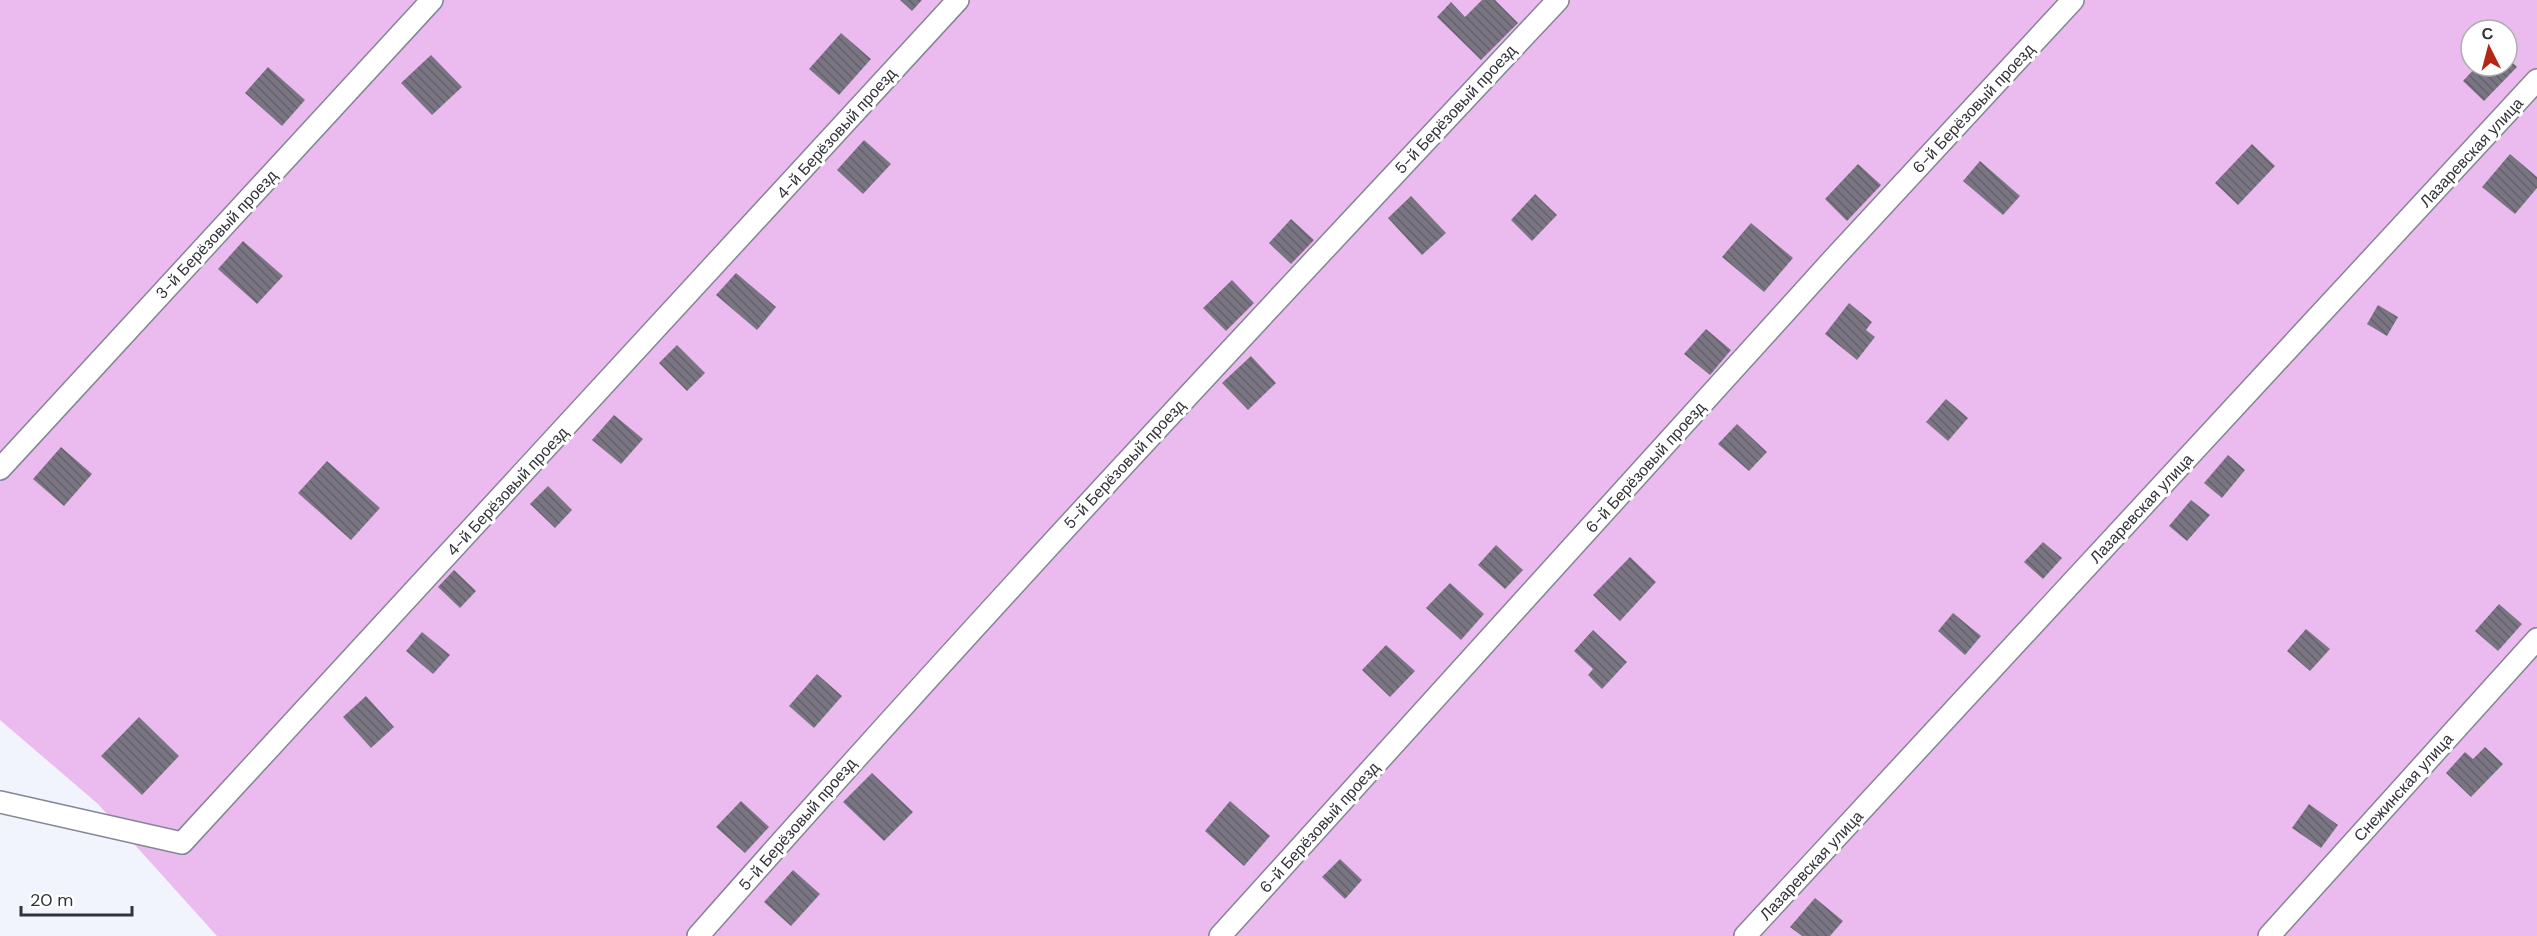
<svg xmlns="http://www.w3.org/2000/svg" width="2537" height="936" viewBox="0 0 2537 936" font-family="'DM Sans',sans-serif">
	<defs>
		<pattern id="building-back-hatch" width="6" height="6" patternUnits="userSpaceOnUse" patternTransform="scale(1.5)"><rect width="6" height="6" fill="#7a7582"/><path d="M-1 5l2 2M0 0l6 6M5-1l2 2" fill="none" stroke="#65616b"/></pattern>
	</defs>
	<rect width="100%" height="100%" fill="#f2f4fd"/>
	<path fill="#ebbbef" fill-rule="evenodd" d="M 0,0 L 2537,0 L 2537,936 L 217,936 L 98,804 L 0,720 ZM 2471,30 L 2507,30 L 2507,66 L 2471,66 Z"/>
	<g fill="url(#building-back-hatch)">
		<polygon points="900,0 922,0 912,11"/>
		<polygon points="1482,0 1495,0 1518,23 1481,60 1437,17 1451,2 1465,17"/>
		<polygon points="841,33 871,59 839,95 809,69"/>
		<polygon points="431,55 462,87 432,115 401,83"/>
		<polygon points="2507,57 2517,67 2484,101 2463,81 2477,66 2507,66"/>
		<polygon points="268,67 305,100 282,126 245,93"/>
		<polygon points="864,140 891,164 863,194 837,170"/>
		<polygon points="2252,144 2275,166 2238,205 2215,183"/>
		<polygon points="2510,154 2537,177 2537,188 2515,214 2482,187"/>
		<polygon points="1980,161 2020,196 2003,215 1963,181"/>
		<polygon points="1858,164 1881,185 1847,221 1825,199"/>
		<polygon points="1535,194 1557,215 1532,241 1511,220"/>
		<polygon points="1411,196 1446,233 1422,255 1388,218"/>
		<polygon points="1291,219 1314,240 1291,264 1269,243"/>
		<polygon points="1751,223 1793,258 1764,292 1722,257"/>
		<polygon points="243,241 283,276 257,304 218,269"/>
		<polygon points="736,273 776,307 757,330 716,295"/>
		<polygon points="1232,280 1254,303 1226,331 1203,308"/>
		<polygon points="1849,303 1872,322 1866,330 1875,337 1857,360 1825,334"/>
		<polygon points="2378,305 2398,317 2387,336 2367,324"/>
		<polygon points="1706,329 1731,350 1710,375 1684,354"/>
		<polygon points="677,345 705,373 687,391 659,363"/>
		<polygon points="1251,356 1276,383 1248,410 1222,383"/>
		<polygon points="1946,399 1968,418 1948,441 1926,422"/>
		<polygon points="614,415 643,439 621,464 592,440"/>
		<polygon points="1737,424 1767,452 1749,471 1718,444"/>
		<polygon points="61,447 92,474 64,506 33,479"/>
		<polygon points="2228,455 2245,470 2222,498 2204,483"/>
		<polygon points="327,461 380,508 351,540 298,493"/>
		<polygon points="548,486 572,510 555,528 530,504"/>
		<polygon points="2191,500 2210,515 2187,541 2169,526"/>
		<polygon points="2043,542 2062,558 2043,579 2024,562"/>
		<polygon points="1496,545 1523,570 1505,589 1478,565"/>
		<polygon points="1630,557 1656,582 1620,621 1593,595"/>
		<polygon points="454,570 476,591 460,608 438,587"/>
		<polygon points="1450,583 1484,614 1461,640 1426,608"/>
		<polygon points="2499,604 2522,624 2498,651 2475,631"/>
		<polygon points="1953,613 1981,636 1965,655 1938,631"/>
		<polygon points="2306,629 2330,649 2310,671 2287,651"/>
		<polygon points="1593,630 1627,662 1602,689 1588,675 1593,669 1574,651"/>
		<polygon points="422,632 450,655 433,674 406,651"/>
		<polygon points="1386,645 1415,671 1390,697 1362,670"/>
		<polygon points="817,674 842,696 814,728 789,706"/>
		<polygon points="366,696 394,727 371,748 343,717"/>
		<polygon points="139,717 179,756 142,795 101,756"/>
		<polygon points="2485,747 2503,764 2471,797 2446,773 2465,752 2473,759"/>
		<polygon points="872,773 913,812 884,841 843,802"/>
		<polygon points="741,801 769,827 745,853 716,827"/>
		<polygon points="1230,801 1270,836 1244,866 1205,831"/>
		<polygon points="2309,804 2338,825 2321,848 2292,828"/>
		<polygon points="1340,859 1362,880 1345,899 1322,877"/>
		<polygon points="793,870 820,894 791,926 764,902"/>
		<polygon points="1815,898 1843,921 1830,936 1802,936 1790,927"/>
	</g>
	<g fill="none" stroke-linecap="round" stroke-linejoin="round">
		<g stroke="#848694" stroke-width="24">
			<g id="lane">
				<polyline points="0,469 432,0"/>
				<polyline points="0,802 182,843 958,0"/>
				<path d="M 698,936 C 978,618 1268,309 1558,0"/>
				<polyline points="1220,936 1836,256 2073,0"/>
				<polyline points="1745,936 2537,80"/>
				<polyline points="2269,936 2537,639"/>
			</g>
		</g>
		<use href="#lane" stroke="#fff" stroke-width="21"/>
	</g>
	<g text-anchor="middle" stroke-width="6" stroke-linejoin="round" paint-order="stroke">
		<g font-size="16" fill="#323339" stroke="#fff">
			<text transform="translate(1973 108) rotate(-47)" y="6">6-й Берёзовый проезд</text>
			<text transform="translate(1455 109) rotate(-47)" y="6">5-й Берёзовый проезд</text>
			<text transform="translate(836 133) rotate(-48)" y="6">4-й Берёзовый проезд</text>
			<text transform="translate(2471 152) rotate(-47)" y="6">Лазаревская улица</text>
			<text transform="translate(216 234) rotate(-47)" y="6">3-й Берёзовый проезд</text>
			<text transform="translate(1124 464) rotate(-47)" y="6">5-й Берёзовый проезд</text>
			<text transform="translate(1645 467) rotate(-48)" y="6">6-й Берёзовый проезд</text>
			<text transform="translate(507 491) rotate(-47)" y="6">4-й Берёзовый проезд</text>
			<text transform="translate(2141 508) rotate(-47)" y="6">Лазаревская улица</text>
			<text transform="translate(2403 787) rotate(-48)" y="6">Снежинская улица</text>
			<text transform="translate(797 824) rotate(-49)" y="6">5-й Берёзовый проезд</text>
			<text transform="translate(1319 827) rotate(-48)" y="6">6-й Берёзовый проезд</text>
			<text transform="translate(1811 865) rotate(-47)" y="6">Лазаревская улица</text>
		</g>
	</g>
	<g transform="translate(2489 48) rotate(354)"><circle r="28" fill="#ffffff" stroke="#adadb0" stroke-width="1.5"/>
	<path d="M0-4.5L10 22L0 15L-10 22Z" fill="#b42712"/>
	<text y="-9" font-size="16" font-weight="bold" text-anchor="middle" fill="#323339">С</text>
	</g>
	<path d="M21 906v9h111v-9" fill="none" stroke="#323339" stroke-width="3"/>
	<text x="30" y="906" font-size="18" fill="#323339" stroke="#ffffff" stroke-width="4.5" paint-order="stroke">20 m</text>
</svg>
